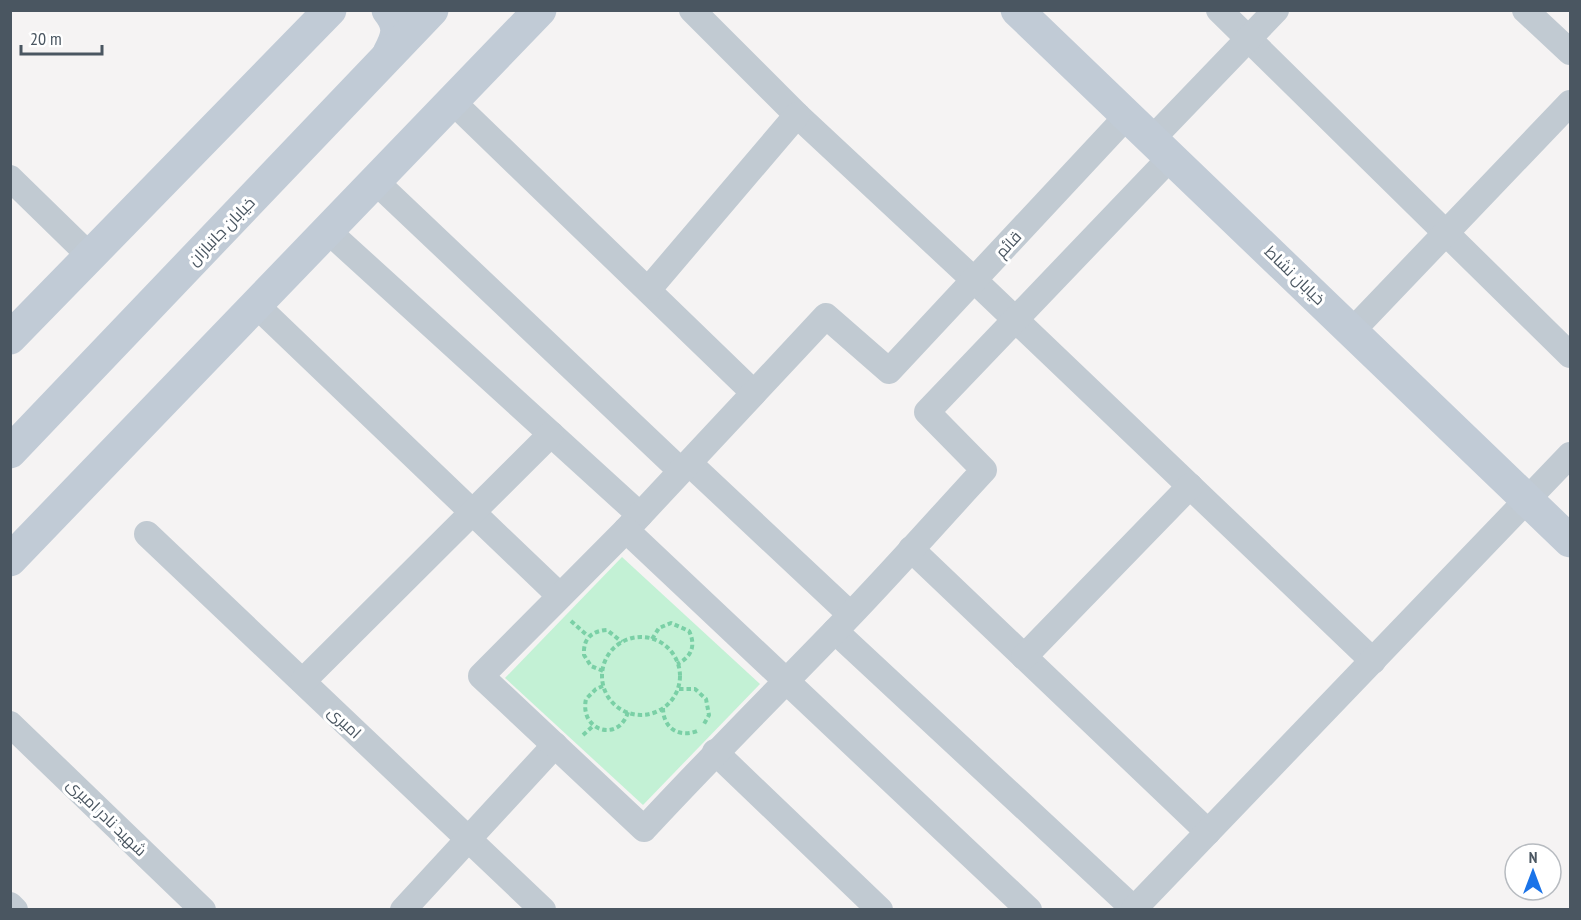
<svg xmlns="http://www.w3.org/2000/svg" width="1581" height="920" viewBox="0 0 1581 920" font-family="'PT Sans Narrow',Cairo,sans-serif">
	<rect width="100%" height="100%" fill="#f5f3f3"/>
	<polygon fill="#c3f1d5" points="622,557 760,684 643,805 505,678"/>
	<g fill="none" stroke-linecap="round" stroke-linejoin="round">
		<g stroke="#7ad0a6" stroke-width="4" stroke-dasharray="4.5 3" stroke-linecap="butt">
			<polyline points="571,621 588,636"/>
			<circle cx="641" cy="676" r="39"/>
			<path d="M 652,639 L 659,628 L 671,623 L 689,631 C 696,645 692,657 677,664"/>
			<path d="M 603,671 L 591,666 L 584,655 C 583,639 591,631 607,630 L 622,642"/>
			<path d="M 603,686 L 596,689 L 586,699 C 579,731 619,743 628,712"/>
			<polyline points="679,689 695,689 706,699 709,715 704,724"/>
			<path d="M 663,708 C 663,728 679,738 697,731"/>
			<polyline points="583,735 593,726"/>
		</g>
		<g stroke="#c1cad2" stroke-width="26">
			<polyline points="692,10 797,115 974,280 1373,661"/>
			<polyline points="1219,10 1570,355"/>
			<polyline points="1525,10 1570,52"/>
			<polyline points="452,101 754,393"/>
			<polyline points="1152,139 1276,10"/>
			<polyline points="10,178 90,256"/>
			<polyline points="375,181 680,470"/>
			<polyline points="328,231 640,515"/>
			<polyline points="648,290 797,115"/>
			<polyline points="256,305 560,596"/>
			<polyline points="1353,330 1570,103"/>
			<polyline points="689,463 850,614"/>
			<polyline points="626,530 826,316 889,371 1127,116"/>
			<polyline points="147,534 543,910"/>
			<polyline points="911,549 1208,832"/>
			<polyline points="835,631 1135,910"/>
			<polyline points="1024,657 1190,486"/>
			<polyline points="303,681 551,434"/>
			<polyline points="10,724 203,910"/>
			<polyline points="715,752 880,910"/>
			<polyline points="10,905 15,910"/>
			<polyline points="1134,909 1570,455"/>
			<polyline points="403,910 555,745"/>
			<path d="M 1029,910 L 626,530 L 481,676 L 644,829 C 707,761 771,697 835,631 C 886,579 934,524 984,470 L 927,412 L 1171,157"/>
		</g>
		<g stroke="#c1cbd6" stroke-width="33">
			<path d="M 388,10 C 401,26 398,36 389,53"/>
			<polyline points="1017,10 1570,541"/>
			<polyline points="10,338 330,10"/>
			<polyline points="10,452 432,10"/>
			<polyline points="10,560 540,10"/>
		</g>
	</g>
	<g text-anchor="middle" stroke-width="6" stroke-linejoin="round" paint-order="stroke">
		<g font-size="16" fill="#4a5661" stroke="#fff">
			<text transform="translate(221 231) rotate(-46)" y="6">خیابان جانبازان</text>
			<text transform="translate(1008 244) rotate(-47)" y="6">قائم</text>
			<text transform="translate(1295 275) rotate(44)" y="6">خیابان نشاط</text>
			<text transform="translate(345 722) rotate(43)" y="6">امیری</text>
			<text transform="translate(107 817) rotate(44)" y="6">شهید نادر امیری</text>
		</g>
	</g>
	<rect width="1581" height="920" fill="none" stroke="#4a5661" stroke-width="24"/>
	<g transform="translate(1533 872)"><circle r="28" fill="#ffffff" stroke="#b7bbc0" stroke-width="1.5"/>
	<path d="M0-4.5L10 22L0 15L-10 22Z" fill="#1a73e8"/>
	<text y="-9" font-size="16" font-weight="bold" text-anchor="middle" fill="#4a5661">N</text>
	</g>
	<path d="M21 45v9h81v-9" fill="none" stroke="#4a5661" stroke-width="3"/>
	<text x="30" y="45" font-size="18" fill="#4a5661" stroke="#ffffff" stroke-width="4.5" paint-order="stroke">20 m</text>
</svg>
